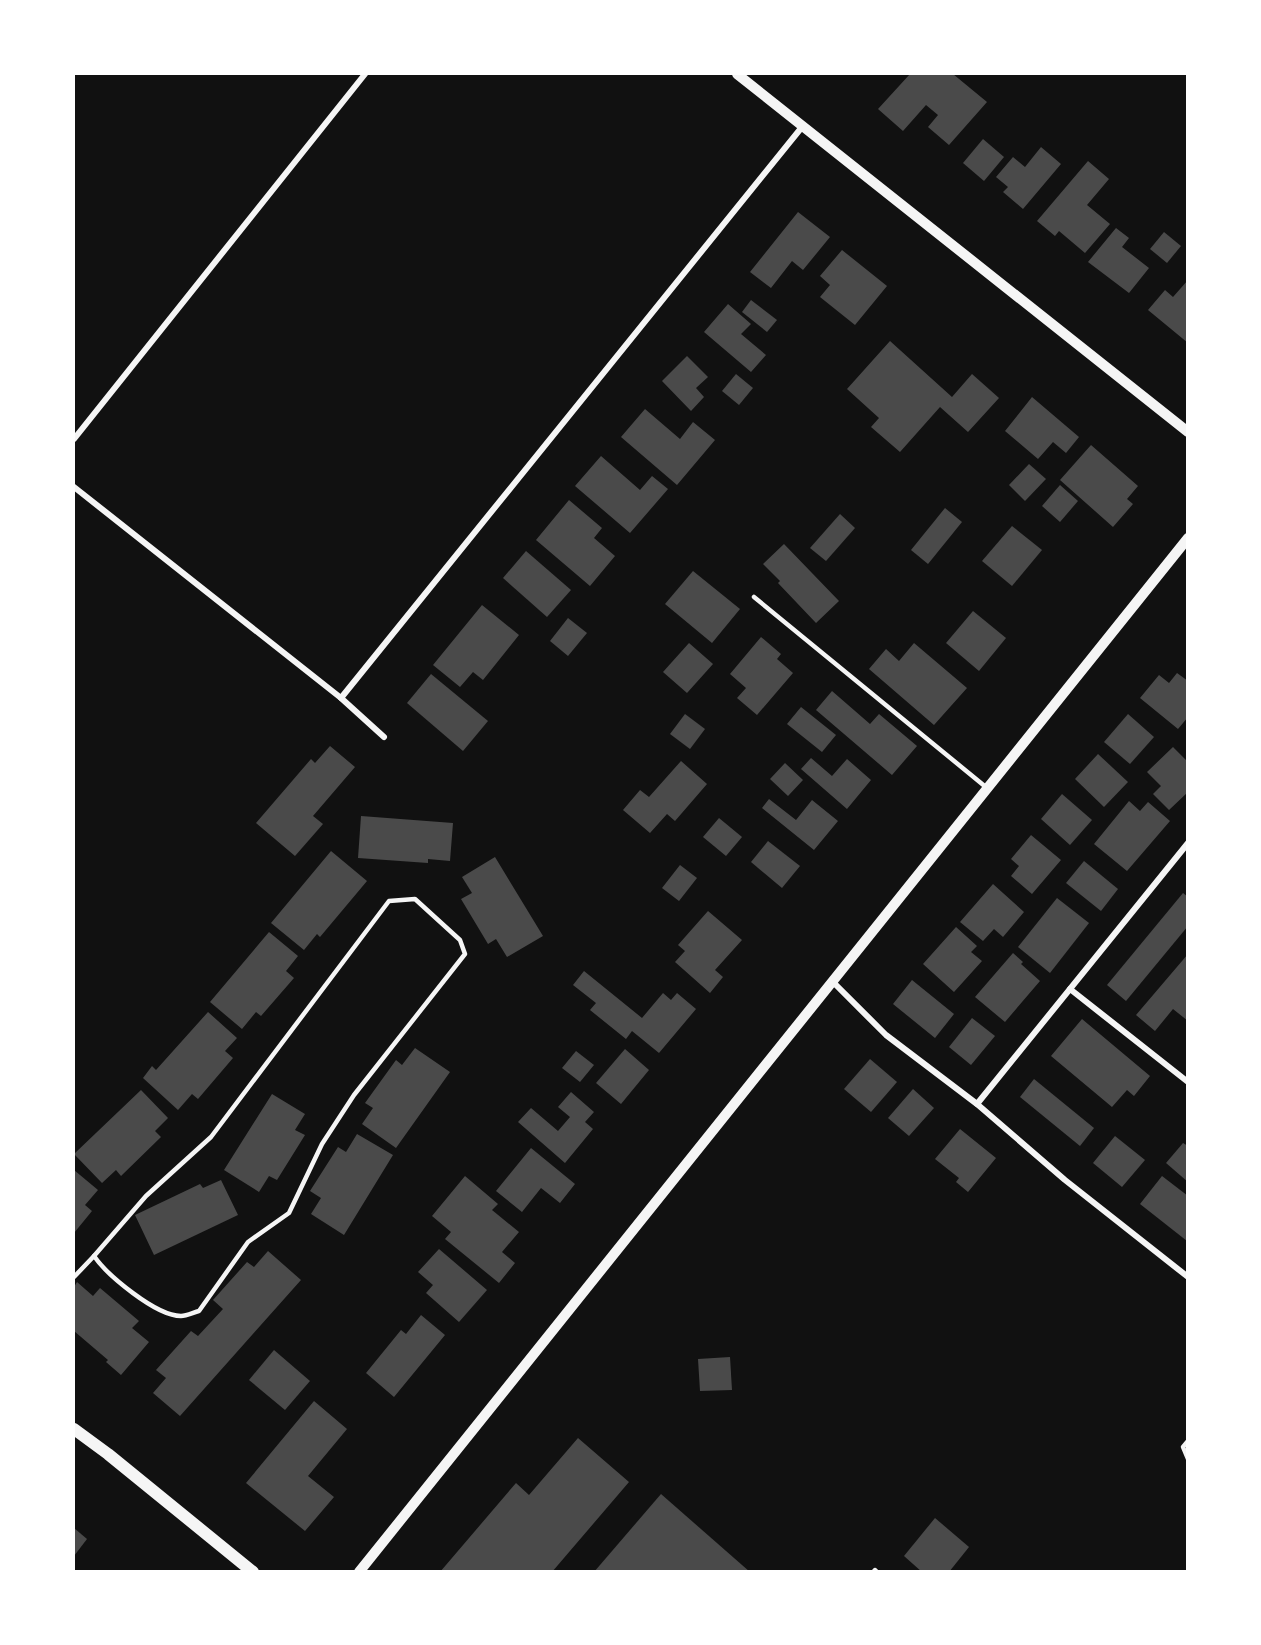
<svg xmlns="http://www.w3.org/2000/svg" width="1261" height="1645" viewBox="0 0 1261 1645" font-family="'Titillium Web',sans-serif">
	<rect width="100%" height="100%" fill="#111"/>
	<g fill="#4a4a4a">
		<polygon points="910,74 953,74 987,102 949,145 928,127 938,115 926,105 903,131 878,109"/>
		<polygon points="983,139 1004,157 984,181 963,163"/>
		<polygon points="1041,147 1061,164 1023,209 1003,192 1008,187 996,177 1013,157 1025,167"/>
		<polygon points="1088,161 1109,179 1087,205 1110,224 1085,253 1059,231 1055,236 1037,221"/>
		<polygon points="798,212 830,237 803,270 792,261 771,288 750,272"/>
		<polygon points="1116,228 1129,238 1122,247 1149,268 1129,293 1088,262"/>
		<polygon points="1164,232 1181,246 1167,263 1150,249"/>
		<polygon points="842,250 887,286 855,325 820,297 830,285 820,276"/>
		<polygon points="1188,280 1188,343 1148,310 1165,290 1173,297"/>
		<polygon points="751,300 777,320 767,332 742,312"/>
		<polygon points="728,304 751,324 741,334 766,355 751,372 704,332"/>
		<polygon points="890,341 952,397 972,374 999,398 968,432 940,407 900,452 871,427 879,418 847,389"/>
		<polygon points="687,356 708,377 696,388 704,397 691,411 662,381"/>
		<polygon points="736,374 753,388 739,405 722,391"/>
		<polygon points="1032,397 1079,437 1066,453 1053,442 1038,459 1005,431"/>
		<polygon points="645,409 680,439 693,422 715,440 677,485 621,437"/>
		<polygon points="1091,445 1138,486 1127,499 1133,504 1113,527 1060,480"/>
		<polygon points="601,456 640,490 652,476 668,489 630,533 575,486"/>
		<polygon points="1029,464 1046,479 1025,501 1009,485"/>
		<polygon points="1060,485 1078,501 1060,522 1042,506"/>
		<polygon points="569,500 602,528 594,538 615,556 590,586 536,540"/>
		<polygon points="945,508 962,522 928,564 911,550"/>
		<polygon points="840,514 855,528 826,561 810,548"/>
		<polygon points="1012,526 1042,550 1012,586 982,561"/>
		<polygon points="784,544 839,601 816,623 778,583 780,581 763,564"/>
		<polygon points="526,551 571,590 547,617 503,578"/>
		<polygon points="693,571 740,609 712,643 665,604"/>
		<polygon points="482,605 519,635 483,680 473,672 460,687 433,665"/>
		<polygon points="973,611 1006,638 979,671 946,643"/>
		<polygon points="568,618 587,633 568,656 550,641"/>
		<polygon points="761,637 781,654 777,659 793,673 757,715 737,698 746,688 730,674"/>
		<polygon points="689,643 713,664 687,693 663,672"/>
		<polygon points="914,643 967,688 934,725 869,669 886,649 899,661"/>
		<polygon points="1177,673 1188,681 1188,717 1178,729 1140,698 1159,675 1169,683"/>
		<polygon points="431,674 488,721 463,751 407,703"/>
		<polygon points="832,691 870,724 879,714 917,746 892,775 816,710"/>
		<polygon points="801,707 836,735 822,752 787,724"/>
		<polygon points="685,714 705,729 690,749 670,734"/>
		<polygon points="1128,714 1154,737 1130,764 1104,742"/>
		<polygon points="330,746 355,767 313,816 323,824 295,856 256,823 311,759 315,763"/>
		<polygon points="1173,747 1188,762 1188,792 1169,810 1153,794 1161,786 1147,772"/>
		<polygon points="1098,754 1128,782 1104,807 1075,779"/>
		<polygon points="811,758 832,776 847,759 871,780 847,809 801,769"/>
		<polygon points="681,761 707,784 675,821 667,814 650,833 623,810 640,790 649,797"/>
		<polygon points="785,763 803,780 788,796 770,779"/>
		<polygon points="1062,794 1092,820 1070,845 1041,819"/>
		<polygon points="769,799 796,820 812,800 838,821 814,850 762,808"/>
		<polygon points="1129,801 1140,811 1148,802 1170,821 1127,871 1094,844"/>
		<polygon points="361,816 453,823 450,861 428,859 428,863 358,858"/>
		<polygon points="719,818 742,837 726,856 703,837"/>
		<polygon points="1031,835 1061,860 1032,894 1011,876 1019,866 1011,859"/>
		<polygon points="768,841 800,866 782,888 751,862"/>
		<polygon points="331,851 367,881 320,937 317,934 304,950 271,923"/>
		<polygon points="495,857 543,936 507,957 496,939 488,944 461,899 472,893 462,877"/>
		<polygon points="1084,861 1118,889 1101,911 1066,883"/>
		<polygon points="680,865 697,878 679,901 662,888"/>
		<polygon points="993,884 1024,912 1003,937 994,929 983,941 960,922"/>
		<polygon points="1183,893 1188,897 1188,926 1126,1001 1107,985"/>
		<polygon points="1057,898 1089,923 1050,973 1018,947"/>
		<polygon points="708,911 742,940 715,970 723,977 710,993 675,962 685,951 678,945"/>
		<polygon points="956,927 977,946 971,952 982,961 954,992 923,964"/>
		<polygon points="269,932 298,956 286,971 294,978 261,1016 256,1012 242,1029 210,1002"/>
		<polygon points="1013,953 1023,962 1021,964 1040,981 1005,1022 975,997"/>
		<polygon points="1188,954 1188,1021 1173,1009 1155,1031 1136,1015"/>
		<polygon points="584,971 642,1018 663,993 671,1000 677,993 696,1009 659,1053 632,1031 626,1039 590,1010 596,1003 573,985"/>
		<polygon points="912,980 954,1014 935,1038 893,1004"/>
		<polygon points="208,1012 237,1038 225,1051 233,1058 198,1099 192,1094 178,1110 143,1078 152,1066 156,1070"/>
		<polygon points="972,1018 995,1036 971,1065 949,1047"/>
		<polygon points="1082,1019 1150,1076 1134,1096 1127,1090 1112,1107 1051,1056"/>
		<polygon points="415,1048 450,1072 396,1148 362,1124 373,1108 365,1103 396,1060 402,1065"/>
		<polygon points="625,1049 649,1070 621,1104 596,1083"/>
		<polygon points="576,1051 594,1065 580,1082 562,1068"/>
		<polygon points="870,1059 897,1082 871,1112 844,1089"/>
		<polygon points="1034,1079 1094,1128 1080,1146 1020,1097"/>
		<polygon points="913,1089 934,1108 909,1136 888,1118"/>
		<polygon points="141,1090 168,1118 155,1131 161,1137 121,1176 116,1170 102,1183 74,1154"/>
		<polygon points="571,1092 594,1112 585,1122 593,1129 565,1163 518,1122 531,1108 558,1131 570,1117 558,1107"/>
		<polygon points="272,1094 305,1114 295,1130 305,1135 277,1180 269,1176 259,1192 224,1170"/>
		<polygon points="960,1129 996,1158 968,1192 956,1182 959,1178 935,1159"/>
		<polygon points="357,1134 393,1155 344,1235 311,1214 321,1198 310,1191 338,1147 346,1152"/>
		<polygon points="1115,1136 1145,1160 1122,1187 1093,1163"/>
		<polygon points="1183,1143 1188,1146 1188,1182 1166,1163"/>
		<polygon points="531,1148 575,1184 560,1203 541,1188 522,1212 496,1191"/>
		<polygon points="74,1170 98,1190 85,1205 92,1211 74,1233"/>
		<polygon points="465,1176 498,1204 492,1210 519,1232 502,1252 515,1263 499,1283 445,1239 451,1232 432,1216"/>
		<polygon points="1162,1176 1188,1196 1187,1241 1140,1204"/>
		<polygon points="221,1180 238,1215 154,1255 135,1215 200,1184 203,1188"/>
		<polygon points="439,1249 487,1290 459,1322 426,1293 433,1285 418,1272"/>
		<polygon points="268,1251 301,1280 180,1416 153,1393 166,1378 156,1370 191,1331 198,1336 223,1309 213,1300 247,1262 254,1267"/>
		<polygon points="77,1282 93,1296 100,1288 139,1321 132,1328 149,1342 121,1375 106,1362 108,1360 74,1331 74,1287"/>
		<polygon points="421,1315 445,1335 394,1397 366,1373 401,1330 406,1334"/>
		<polygon points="274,1350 310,1381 285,1410 249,1380"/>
		<polygon points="730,1357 732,1390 700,1391 698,1359"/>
		<polygon points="314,1401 347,1429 308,1476 334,1497 305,1531 246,1483"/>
		<polygon points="578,1438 629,1482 552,1572 440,1572 516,1483 529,1495"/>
		<polygon points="661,1494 750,1572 594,1572"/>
		<polygon points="935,1518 969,1547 949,1572 922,1572 904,1556"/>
		<polygon points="74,1528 87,1539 74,1556"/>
	</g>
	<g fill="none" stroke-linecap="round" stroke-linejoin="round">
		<g stroke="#f5f5f5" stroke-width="4.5">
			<polyline points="754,597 987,788"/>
			<path d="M 415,899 L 460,940 L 465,954 L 354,1095 L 322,1144 L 289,1213 L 248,1242 L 199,1311 C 194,1312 187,1316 181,1316 C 156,1316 107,1275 94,1256 L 146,1196 L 211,1137 L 389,901 Z"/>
			<polyline points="74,1277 94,1256"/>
			<polyline points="1188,1441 1183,1447 1188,1459"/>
		</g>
		<g stroke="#f5f5f5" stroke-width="6">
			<polyline points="74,439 365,74"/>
			<polyline points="74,487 341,698 384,737"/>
			<polyline points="341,698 802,127"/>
			<polyline points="832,981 886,1035 977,1104 1065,1180 1188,1277"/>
			<polyline points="1070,989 1188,1082"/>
			<polyline points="977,1104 1188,843"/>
			<polyline points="875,1571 876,1572"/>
		</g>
		<g stroke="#f5f5f5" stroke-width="10">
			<polyline points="737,74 1188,432"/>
			<polyline points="359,1572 1188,538"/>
		</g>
		<polyline stroke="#f5f5f5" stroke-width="12" points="74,1429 108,1454 253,1572"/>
	</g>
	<rect width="1261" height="1645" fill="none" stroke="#ffffff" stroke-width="150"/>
</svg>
